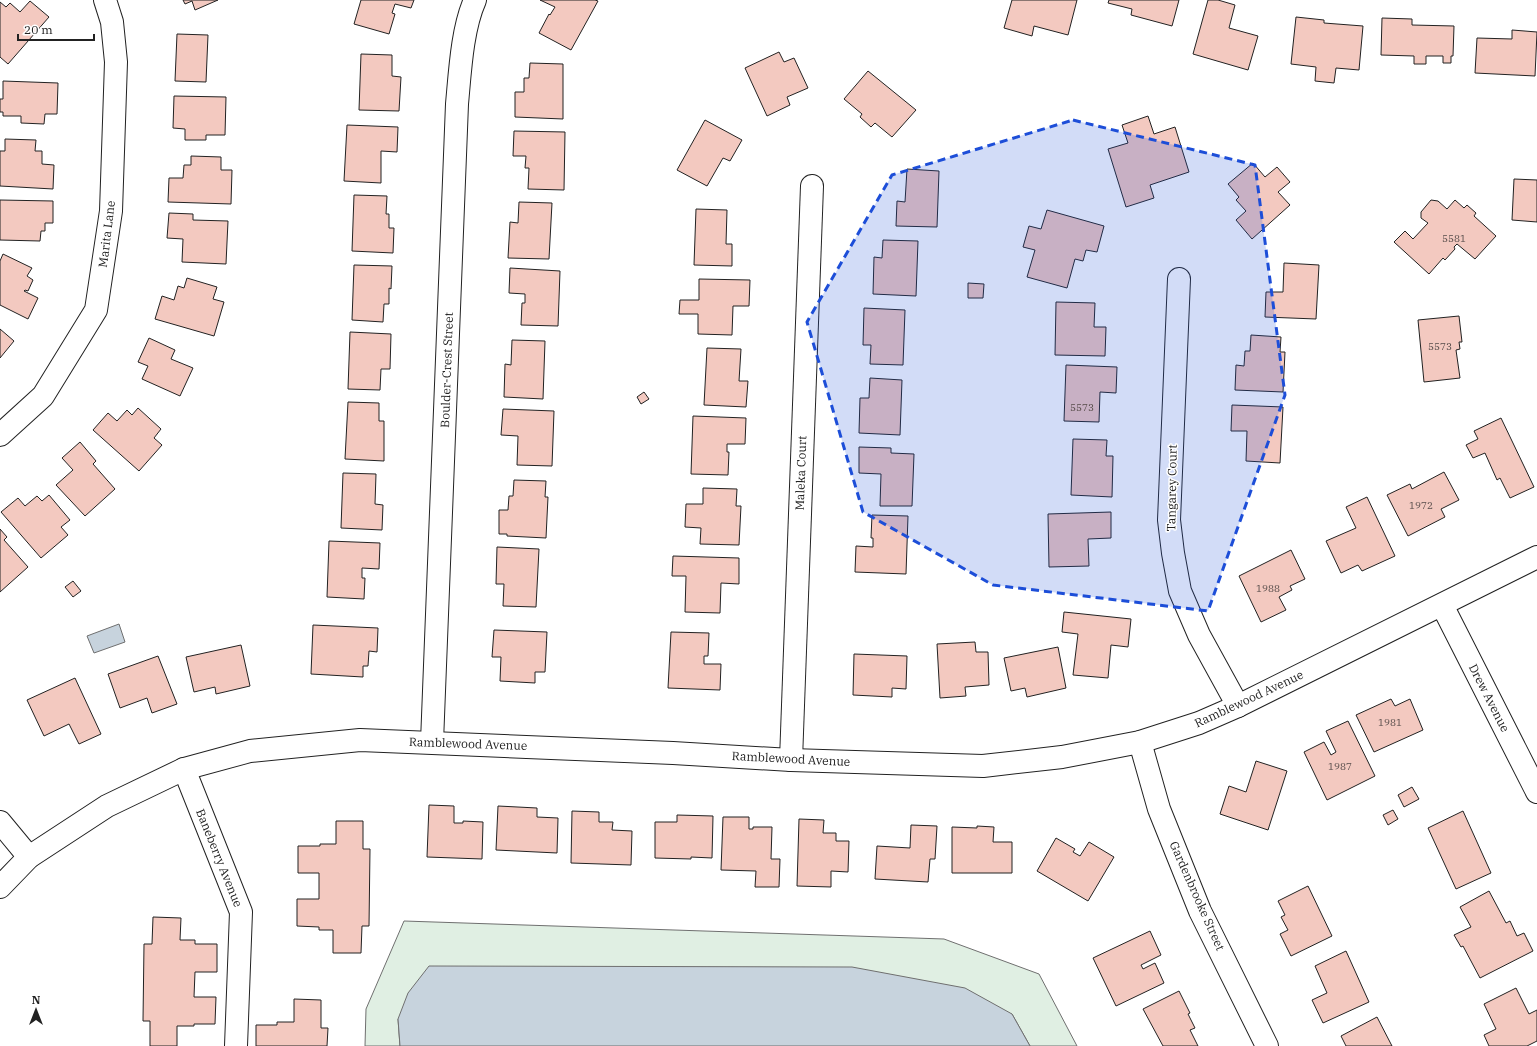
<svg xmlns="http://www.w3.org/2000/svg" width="1537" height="1046" viewBox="0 0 1537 1046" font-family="'IBM Plex Serif',serif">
	<rect width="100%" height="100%" fill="#fff"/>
	<polygon fill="#e0efe3" stroke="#6f6f6f" points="404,921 944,939 1039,974 1077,1046 1030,1046 1012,1014 398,1019 400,1046 365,1046 366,1009"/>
	<g fill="#c7d3dd" stroke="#6f6f6f">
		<polygon points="119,624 125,642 94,653 87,636"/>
		<polygon points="429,966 852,967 965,988 1012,1014 1030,1046 400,1046 398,1019 408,993"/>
	</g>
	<g fill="#f3c9c0" stroke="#222">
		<polygon points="183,0 218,0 195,10 192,1 185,4"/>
		<polygon points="361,0 414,0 411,8 395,4 392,13 395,14 389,34 354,24"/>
		<polygon points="540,0 595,0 598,1 571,50 539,33 549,14 550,15 555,7"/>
		<polygon points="1012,0 1077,0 1068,35 1034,26 1032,36 1004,28"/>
		<polygon points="1109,0 1179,0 1172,26 1131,15 1132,9 1108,3"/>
		<polygon points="1208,0 1218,0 1235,5 1229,28 1258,36 1248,70 1193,54"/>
		<polygon points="30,1 49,17 8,64 0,57 0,2 6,7 10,3 20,12"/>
		<polygon points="1296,17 1324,20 1324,23 1363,26 1359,70 1336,68 1334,83 1315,81 1316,67 1291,64"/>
		<polygon points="1382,18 1412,19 1412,25 1454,26 1453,56 1451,56 1451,63 1443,63 1443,56 1426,56 1426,64 1414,64 1414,56 1381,55"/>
		<polygon points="1512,30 1537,32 1535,76 1475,73 1477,38 1512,39"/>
		<polygon points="177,34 208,35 206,82 175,81"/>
		<polygon points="779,52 784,62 794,58 808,88 787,97 790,105 767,116 745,68"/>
		<polygon points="361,54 392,55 392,76 401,77 399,111 359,110"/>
		<polygon points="530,63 563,64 563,119 515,117 515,92 524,92 524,78 529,78"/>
		<polygon points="868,71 916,110 892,137 875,123 871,127 860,117 862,114 844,99"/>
		<polygon points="3,81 58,83 57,114 45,114 44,124 21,123 21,116 3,116 3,112 0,112 0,99 3,99"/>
		<polygon points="174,96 226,97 225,135 206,135 206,140 185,140 185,129 173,128"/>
		<polygon points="1148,116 1154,134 1175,127 1189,172 1150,185 1154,198 1126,207 1108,149 1128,143 1122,125"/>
		<polygon points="705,120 742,140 730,161 723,158 707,186 677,170"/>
		<polygon points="347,125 398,127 397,152 381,151 381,183 344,181"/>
		<polygon points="514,131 565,132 564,190 528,189 529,168 525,168 526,156 513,156"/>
		<polygon points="5,139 36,140 35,151 42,151 42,164 54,165 53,189 0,186 0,151 5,151"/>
		<polygon points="191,156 221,157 221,170 232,170 231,204 168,202 169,178 183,178 184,165 191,165"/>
		<polygon points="1253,163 1265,177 1277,167 1290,182 1278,192 1290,205 1252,239 1236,220 1246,211 1236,200 1239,197 1228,184"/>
		<polygon points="907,169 939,171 937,227 896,226 897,201 905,202"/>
		<polygon points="1514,179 1537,180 1537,222 1512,220"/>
		<polygon points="354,195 387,196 386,214 389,214 389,228 394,228 393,253 352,251"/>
		<polygon points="0,200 53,201 53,223 45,223 45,231 41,231 40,241 0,240"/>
		<polygon points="1431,200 1438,201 1447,209 1455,200 1464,208 1467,205 1476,213 1474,216 1496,236 1475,259 1457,244 1454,247 1455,249 1445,260 1443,258 1429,274 1394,242 1405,231 1413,239 1428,223 1421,218 1421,212"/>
		<polygon points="519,202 552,203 549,259 508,258 510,222 518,223"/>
		<polygon points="696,209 727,210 726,244 732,244 732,266 694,265"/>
		<polygon points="1047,210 1104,226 1097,252 1086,250 1083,261 1075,259 1067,288 1027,277 1035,250 1023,247 1029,226 1041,229"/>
		<polygon points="169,213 193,214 193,220 228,221 226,264 182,262 183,239 167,238"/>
		<polygon points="883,240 918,241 916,296 873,294 874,257 882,258"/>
		<polygon points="3,254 32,268 27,276 33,280 28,291 25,290 24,291 38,298 28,319 0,305 0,261"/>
		<polygon points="1284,263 1319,265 1316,319 1265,317 1266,292 1283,292"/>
		<polygon points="354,265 392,266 391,289 389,288 389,304 384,304 383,322 352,320"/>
		<polygon points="510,268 560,271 558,326 521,325 522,303 525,303 525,294 509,293"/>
		<polygon points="187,278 217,287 213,299 224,302 214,336 155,319 162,296 174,300 178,286 184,288"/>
		<polygon points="699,279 750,280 749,306 733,306 732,335 698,334 698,314 679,314 680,300 699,300"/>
		<polygon points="968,283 984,284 983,298 968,298"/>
		<polygon points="1056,302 1095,303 1094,327 1106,327 1105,356 1055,355"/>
		<polygon points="864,308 905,310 903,365 870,364 871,345 863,345"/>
		<polygon points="1459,316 1462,342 1459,342 1460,349 1456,350 1460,378 1424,382 1418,320"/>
		<polygon points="0,329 14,341 0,358"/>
		<polygon points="350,332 391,334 390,369 381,369 380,390 348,389"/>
		<polygon points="1251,335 1281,337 1280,352 1285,352 1283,392 1235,390 1236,365 1244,366 1245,351 1250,351"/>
		<polygon points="149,338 175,350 171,359 193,368 180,396 142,379 148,366 138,362"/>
		<polygon points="512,340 545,341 543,399 504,397 505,364 511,365"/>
		<polygon points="707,348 741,349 739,381 748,381 746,407 704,405"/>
		<polygon points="1066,365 1117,367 1116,393 1100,392 1099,422 1064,421"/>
		<polygon points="870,378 902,380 900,435 859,433 860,398 869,398"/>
		<polygon points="644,392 649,399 641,404 637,397"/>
		<polygon points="348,402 379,403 379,421 384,421 384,461 345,459"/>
		<polygon points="1232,405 1283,407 1280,463 1246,461 1247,431 1231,431"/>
		<polygon points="138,408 161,429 154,438 162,445 139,471 93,430 108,413 117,421 127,410 132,415"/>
		<polygon points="503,409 554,411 552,466 517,465 518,436 501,435"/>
		<polygon points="693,416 746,418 745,444 727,444 727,452 729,452 728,475 691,474"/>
		<polygon points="1501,418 1534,487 1510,498 1500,478 1497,480 1485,453 1473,458 1466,445 1478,439 1474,431"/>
		<polygon points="1073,439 1107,440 1106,456 1113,456 1112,497 1071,495"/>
		<polygon points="80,442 96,461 93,464 115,489 85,516 56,485 73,470 62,458"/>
		<polygon points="859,447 891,448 891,453 914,454 912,506 880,506 881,474 859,473"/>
		<polygon points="1444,472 1459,500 1441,509 1445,517 1408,536 1387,495 1410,484 1412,489"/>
		<polygon points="343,473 376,474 375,504 383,505 382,530 341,528"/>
		<polygon points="514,480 546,481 545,497 548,497 546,538 507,536 507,534 499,534 499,510 508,510 509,496 513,496"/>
		<polygon points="703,488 737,489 736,506 741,506 739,545 700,544 701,528 685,527 686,504 703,504"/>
		<polygon points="49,495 70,520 61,527 68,535 41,558 1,512 18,498 25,506 37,496 42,501"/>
		<polygon points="1367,497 1395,556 1362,571 1358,565 1341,573 1326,541 1356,528 1346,507"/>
		<polygon points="1111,512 1111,538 1088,539 1089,566 1049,567 1048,514"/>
		<polygon points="872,515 908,516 906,574 855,572 856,546 873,547 873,538 871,538"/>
		<polygon points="0,529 7,537 4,540 28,567 0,592"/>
		<polygon points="329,541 380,543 379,569 362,568 362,578 365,578 364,599 327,597"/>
		<polygon points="497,547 539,549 536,607 503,606 504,584 496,584"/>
		<polygon points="1291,550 1305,579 1290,586 1292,590 1279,597 1286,610 1261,622 1239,576"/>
		<polygon points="673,556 739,558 739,584 721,583 720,613 685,612 686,576 672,576"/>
		<polygon points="73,581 81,591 73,597 65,587"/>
		<polygon points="1064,612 1131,619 1128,647 1111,645 1108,678 1073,675 1078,634 1062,632"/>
		<polygon points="313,625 378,628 377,652 369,651 368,666 363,666 363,677 311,674"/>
		<polygon points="494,630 547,632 545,672 535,672 535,683 500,681 501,657 492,657"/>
		<polygon points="671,632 709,633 708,656 704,656 704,664 721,664 720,690 668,688"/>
		<polygon points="975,642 976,652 988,652 989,685 965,687 966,696 940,698 937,644"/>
		<polygon points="241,645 250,686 216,694 215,687 194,692 186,657"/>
		<polygon points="1058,647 1066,688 1027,697 1025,688 1011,691 1004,658"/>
		<polygon points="854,654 907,656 906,689 892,688 892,697 853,695"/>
		<polygon points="158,656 177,704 152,713 147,698 120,708 108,674"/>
		<polygon points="75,678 101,734 79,744 69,724 44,736 27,700"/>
		<polygon points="1391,699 1395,706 1410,699 1423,730 1374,752 1356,715"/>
		<polygon points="1348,721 1375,776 1327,800 1304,752 1324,742 1331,755 1336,752 1326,731"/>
		<polygon points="1256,761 1287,771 1268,830 1220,814 1229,786 1246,792"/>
		<polygon points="1412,787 1419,799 1404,807 1398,795"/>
		<polygon points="429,805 454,806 454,823 463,823 463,821 483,822 482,859 427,857"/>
		<polygon points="498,806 537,808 537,817 558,818 557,853 496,850"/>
		<polygon points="1393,810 1398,819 1388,825 1383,815"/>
		<polygon points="572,811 599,812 599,822 613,822 612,830 632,831 631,865 571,863"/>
		<polygon points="1463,811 1491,873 1456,889 1428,828"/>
		<polygon points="677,815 713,816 712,858 691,857 691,859 655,858 655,822 677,822"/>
		<polygon points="723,817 749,817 749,829 753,829 753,827 772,827 771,859 780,859 779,887 755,887 756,871 721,870"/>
		<polygon points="799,819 824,820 823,833 836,833 836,841 849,841 848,872 831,871 831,887 797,886"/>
		<polygon points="336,821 363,821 363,849 370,849 369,926 362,926 361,953 333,953 333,930 319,930 319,927 297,926 297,899 319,899 319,873 298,873 298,846 320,846 320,844 336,844"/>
		<polygon points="911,825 937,826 935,859 930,859 928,882 875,879 877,846 910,848"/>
		<polygon points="977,826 994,827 993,842 1012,842 1012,873 952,873 952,827 977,828"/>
		<polygon points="1056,838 1075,849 1073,852 1080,856 1089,842 1114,857 1088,901 1037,871"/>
		<polygon points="1308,886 1332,936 1291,956 1280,934 1288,930 1281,917 1285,915 1278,901"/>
		<polygon points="1489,891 1506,923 1510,921 1517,936 1524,933 1533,951 1480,978 1463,946 1461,947 1454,935 1471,927 1460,907"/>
		<polygon points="153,917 181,918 180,940 195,940 195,944 217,944 217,972 195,972 194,997 216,997 215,1024 194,1024 194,1026 177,1026 177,1046 150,1046 150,1021 143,1021 144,944 152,944"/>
		<polygon points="1150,931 1161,955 1141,965 1143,969 1155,963 1164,983 1116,1006 1093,958"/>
		<polygon points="1346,951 1369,1002 1323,1023 1312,1000 1327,993 1315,966"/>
		<polygon points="1516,988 1529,1014 1537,1010 1537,1041 1527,1046 1489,1046 1484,1035 1496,1029 1484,1004"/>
		<polygon points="1179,991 1190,1013 1188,1014 1195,1028 1190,1030 1198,1046 1163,1046 1143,1009"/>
		<polygon points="294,999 321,1000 321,1028 328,1028 327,1046 256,1046 256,1025 277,1025 277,1022 294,1022"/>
		<polygon points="1377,1017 1392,1046 1346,1046 1341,1036"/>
	</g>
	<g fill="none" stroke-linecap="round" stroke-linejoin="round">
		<g stroke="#222" stroke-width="24">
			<g id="minor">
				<polyline points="1179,279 1169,520 1173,553 1180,591 1199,635 1238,706"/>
				<polyline points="0,435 43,396 96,310 111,211 116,62 112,22 105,0"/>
				<polyline points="1442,605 1537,792"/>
				<path d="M 432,742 L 457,104 C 460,72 462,29 475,0"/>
				<polyline points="1140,742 1159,809 1200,911 1267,1046"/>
				<polyline points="791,760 812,186"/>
				<polyline points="184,769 241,912 236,1046"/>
				<polyline points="0,822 29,857"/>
				<polyline points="0,887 29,857 107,806 184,769 250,751 360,740 673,753 791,760 983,766 1062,757 1140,742 1199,723 1238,706 1537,557"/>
			</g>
		</g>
		<use href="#minor" stroke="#fff" stroke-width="22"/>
	</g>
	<path fill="#1d4ed8" fill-opacity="0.2" stroke="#1d4ed8" stroke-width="3" stroke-dasharray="8 5" stroke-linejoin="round" d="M 1073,120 L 1255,165 L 1285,395 L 1208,611 L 993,585 L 863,512 L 807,322 L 892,175 Z"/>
	<g text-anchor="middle" stroke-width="3" stroke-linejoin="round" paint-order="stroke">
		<g font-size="10" fill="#564c4a">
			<text x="1454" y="242">5581</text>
			<text x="1440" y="350">5573</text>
			<text x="1082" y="411">5573</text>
			<text x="1421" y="509">1972</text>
			<text x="1268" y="592">1988</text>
			<text x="1390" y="726">1981</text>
			<text x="1340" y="770">1987</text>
		</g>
		<g font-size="12" fill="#222" stroke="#fff">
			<text transform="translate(107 234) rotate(-83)" y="4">Marita Lane</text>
			<text transform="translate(447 370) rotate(-88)" y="4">Boulder-Crest Street</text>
			<text transform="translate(801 473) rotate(-88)" y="4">Maleka Court</text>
			<text transform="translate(1172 488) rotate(-89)" y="4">Tangarey Court</text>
			<text transform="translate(1489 698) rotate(63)" y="4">Drew Avenue</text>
			<text transform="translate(1249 699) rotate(-25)" y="4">Ramblewood Avenue</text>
			<text transform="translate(468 744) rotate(2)" y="4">Ramblewood Avenue</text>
			<text transform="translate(791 759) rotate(3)" y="4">Ramblewood Avenue</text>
			<text transform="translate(219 858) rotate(68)" y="4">Baneberry Avenue</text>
			<text transform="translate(1197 896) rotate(66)" y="4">Gardenbrooke Street</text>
		</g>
	</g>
	<g transform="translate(36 1010)" stroke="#ffffff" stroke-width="3" paint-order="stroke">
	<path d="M0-3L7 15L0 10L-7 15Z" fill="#222222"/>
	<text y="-6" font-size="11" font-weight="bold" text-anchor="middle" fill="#222222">N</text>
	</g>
	<path d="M18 34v6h76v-6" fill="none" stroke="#222222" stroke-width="2"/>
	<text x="24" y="34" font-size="12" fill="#222222" stroke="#ffffff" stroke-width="3" paint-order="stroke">20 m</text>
</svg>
